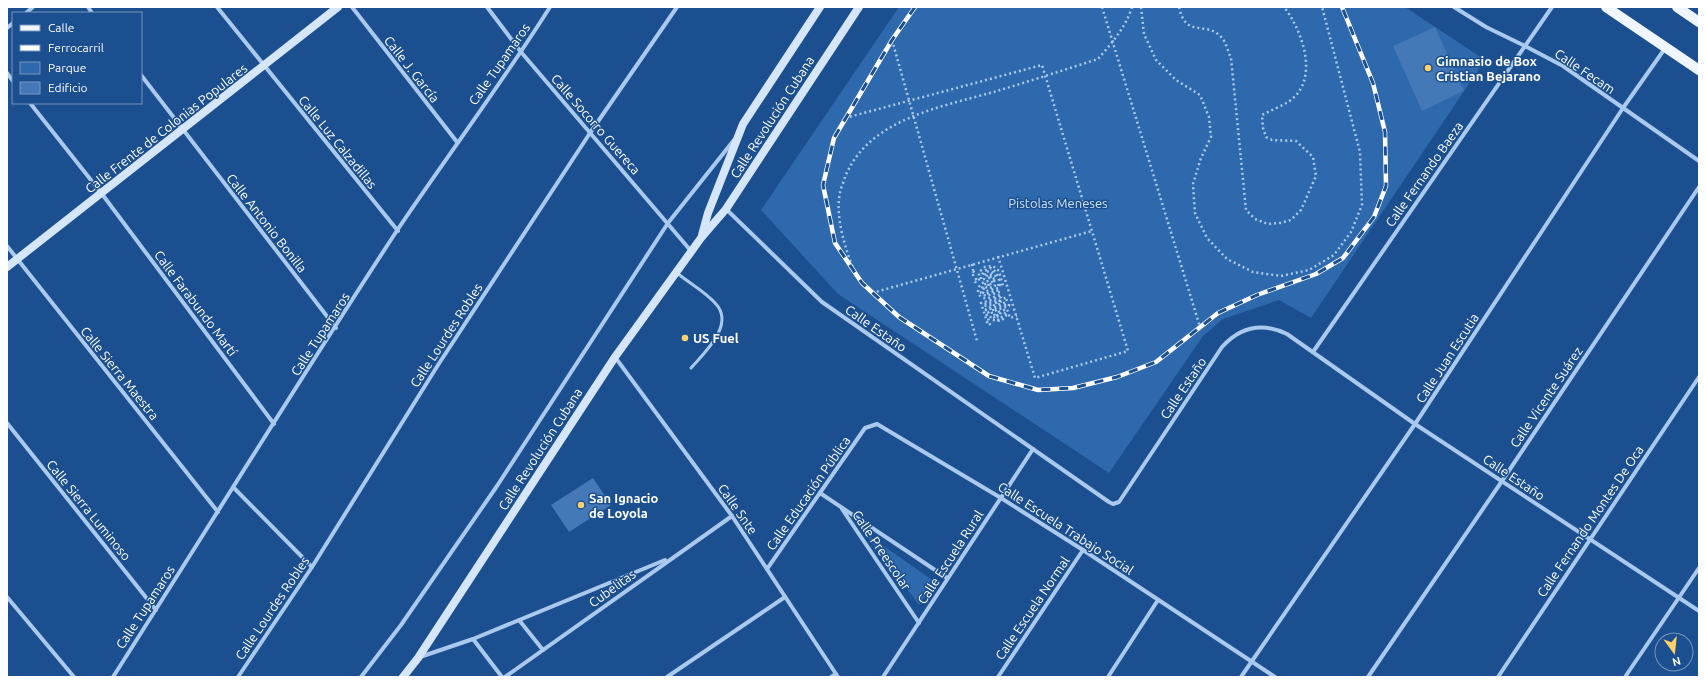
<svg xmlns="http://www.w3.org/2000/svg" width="1706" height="684" viewBox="0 0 1706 684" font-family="Ubuntu,sans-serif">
	<rect width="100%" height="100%" fill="#1b4f8f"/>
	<g fill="#2e69ad">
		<polygon points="899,7 1405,7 1485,60 1311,318 1279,300 1223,319 1203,336 1109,473 838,294 761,210"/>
		<polygon points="864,532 935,582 919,605"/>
	</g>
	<g fill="#4478b7">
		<polygon points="1435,27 1464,91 1422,111 1393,46"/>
		<polygon points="593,478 611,505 569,532 551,505"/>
	</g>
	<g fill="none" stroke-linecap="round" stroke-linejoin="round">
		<g stroke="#a9c9ee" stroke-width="2.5" stroke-dasharray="2 3" stroke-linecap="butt">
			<polyline points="1102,7 1200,327"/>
			<polyline points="1141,7 1144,34 1156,60 1176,80 1200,95 1209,117 1211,137 1201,158 1193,184 1195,213 1207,238 1227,259 1253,272 1281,276 1309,270 1334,255 1351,232 1362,205 1360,152 1322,7"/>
			<path d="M 1179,7 C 1186,40 1206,19 1222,38 C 1226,42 1228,52 1231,58 L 1246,210 L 1255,219 L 1268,224 L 1280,223 L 1291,220 L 1301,210 L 1316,176 L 1313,157 L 1296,141 L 1272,140 L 1266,137 L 1263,128 L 1262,115 C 1269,111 1287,104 1292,99 C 1319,77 1302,30 1284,7"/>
			<polyline points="892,40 977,341"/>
			<polyline points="845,118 1042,65 1128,351 1035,378 998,256"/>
			<path d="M 972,264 L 973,270 L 971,271 L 974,272 L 975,274 L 973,275 L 976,279 L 974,280 L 975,282 L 979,281 L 979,272 L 985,267 L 993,266 L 999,271 L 1003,286 L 1001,286 L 998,283 L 999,288 L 986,291 L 986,287 L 985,286 L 982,292 L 985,294 L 999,290 L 1000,292 L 986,296 L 981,293 L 983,285 L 988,283 L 989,288 L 995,286 L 994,281 L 999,280 L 996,272 L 991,268 L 984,271 L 981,277 L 981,280 L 984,279 L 985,272 L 990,271 L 995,274 L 996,278 L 994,279 L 992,275 L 988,274 L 986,277 L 989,278 L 990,275 L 993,284 L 990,284 L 989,281 C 982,282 978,285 978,293 C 983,302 992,297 1001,295 L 1001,297 L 981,303 L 988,325 L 990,324 L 986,313 L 988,312 L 992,320 L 1001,321 L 1006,316 L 1006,312 L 999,320 L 995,319 L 990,309"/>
			<path d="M 854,271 C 845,247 835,218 840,192 C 841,187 844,182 845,177 C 869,118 942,107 997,91 C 1030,81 1064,70 1098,59 C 1111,44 1126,27 1132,7"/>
			<polyline points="872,293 1092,231"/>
			<polyline points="1000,302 1006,297 1007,302 997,305 996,303 1000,302 999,300 984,304 984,306 994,304 994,306 986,309 986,310 1009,304 1009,306 996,310 997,315 999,315 999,312 1007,309 1010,318 1017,316"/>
			<polyline points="993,309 995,317 1000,316 1001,311"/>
		</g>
		<path stroke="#a9c9ee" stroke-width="3" d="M 677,273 C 689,283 706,292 716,304 C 735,325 704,353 691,368"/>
		<g stroke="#a9c9ee" stroke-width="4">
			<polyline points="88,7 92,13"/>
			<polyline points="217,7 398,231"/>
			<polyline points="352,7 457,142"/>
			<polyline points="487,7 521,52 691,251"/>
			<polyline points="1454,7 1486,27 1525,46 1563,66 1699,161"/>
			<polyline points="26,13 33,7"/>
			<polyline points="7,28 13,23"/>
			<polyline points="7,73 13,81"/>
			<polyline points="141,75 336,328"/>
			<polyline points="30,103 102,194 274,424"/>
			<path d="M 726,209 L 822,302 L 1109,502 L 1113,504 L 1119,502 L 1222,347 C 1240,327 1262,322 1287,334 L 1415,424 L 1699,611"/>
			<polyline points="7,246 218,512"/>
			<polyline points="1313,352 1552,7"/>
			<polyline points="615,357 732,516 838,677"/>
			<polyline points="7,423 156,610"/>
			<polyline points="234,488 312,567"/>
			<polyline points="820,493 947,578"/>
			<polyline points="842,509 919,623"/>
			<polyline points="767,569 865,428 877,424 1001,498 1083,550 1275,677"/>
			<polyline points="7,597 74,677"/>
			<polyline points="519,620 543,650"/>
			<polyline points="473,639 502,677"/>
			<polyline points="420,657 473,639 665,560"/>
			<path d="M 113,677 C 208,528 301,377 398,229 C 448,155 502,83 550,7"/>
			<polyline points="238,677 312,567 438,365 590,133 677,7"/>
			<polyline points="361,677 401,625 497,486 668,223 734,140"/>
			<polyline points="505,677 732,516"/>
			<polyline points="667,677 785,597"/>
			<polyline points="831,677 836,674"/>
			<polyline points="883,677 1033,449"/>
			<polyline points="998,677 1083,550"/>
			<polyline points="1108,677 1158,600"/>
			<polyline points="1241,677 1415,424 1623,108 1666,47"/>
			<polyline points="1368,677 1502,481 1699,187"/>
			<polyline points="1498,677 1699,377"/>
			<polyline points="1625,677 1699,568"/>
		</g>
		<g stroke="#d6e6fa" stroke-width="8">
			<polyline points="702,235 708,213 743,124 820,7"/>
			<polyline points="7,267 338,7"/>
			<polyline points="403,677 418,658 615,357 701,238 726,209 859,7"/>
		</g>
		<g stroke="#f0f6ff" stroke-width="10">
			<polyline points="1606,7 1699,70"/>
			<polyline points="1677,7 1699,22"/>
		</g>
		<g stroke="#fff" stroke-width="4.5">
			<polyline id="rail" points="915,7 892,40 834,138 823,185 835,243 862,283 899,317 989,376 1038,390 1073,388 1117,377 1156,362 1218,313 1257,295 1316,274 1343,258 1374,217 1386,186 1385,132 1373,83 1342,7"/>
		</g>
		<use href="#rail" stroke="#1b4f8f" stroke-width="3" stroke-dasharray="9" stroke-linecap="butt"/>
	</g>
	<g fill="#ffd166" stroke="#1b4f8f" stroke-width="1.5">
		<circle cx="1428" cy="68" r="4"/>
		<circle cx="685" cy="338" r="4"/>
		<circle cx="581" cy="505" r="4"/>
	</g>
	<g text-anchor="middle" stroke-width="3" stroke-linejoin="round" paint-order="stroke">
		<g font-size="13" font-weight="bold" fill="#fff" stroke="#1b4f8f" text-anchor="start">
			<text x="1436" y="66">Gimnasio de Box<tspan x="1436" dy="15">Cristian Bejarano</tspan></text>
			<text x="693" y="343">US Fuel</text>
			<text x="589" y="503">San Ignacio<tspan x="589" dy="15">de Loyola</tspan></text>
		</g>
		<g font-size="13" fill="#fff" stroke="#1b4f8f">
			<text transform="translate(499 64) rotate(-55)" y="5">Calle Tupamaros</text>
			<text transform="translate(412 69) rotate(52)" y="5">Calle J. García</text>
			<text transform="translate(1585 71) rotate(34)" y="5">Calle Fecam</text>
			<text transform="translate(772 117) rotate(-57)" y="5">Calle Revolución Cubana</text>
			<text transform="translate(596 124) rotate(49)" y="5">Calle Socorro Guereca</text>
			<text transform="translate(166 128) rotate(-38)" y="5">Calle Frente de Colonias Populares</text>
			<text transform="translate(338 142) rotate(51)" y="5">Calle Luz Calzadillas</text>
			<text transform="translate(1424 174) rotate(-55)" y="5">Calle Fernando Baeza</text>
			<text transform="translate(267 223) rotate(52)" y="5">Calle Antonio Bonilla</text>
			<text transform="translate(196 303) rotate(53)" y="5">Calle Farabundo Martí</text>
			<text transform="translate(876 328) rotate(35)" y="5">Calle Estaño</text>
			<text transform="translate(320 334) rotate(-57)" y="5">Calle Tupamaros</text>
			<text transform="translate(446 335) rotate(-57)" y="5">Calle Lourdes Robles</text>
			<text transform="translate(1447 358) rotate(-57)" y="5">Calle Juan Escutia</text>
			<text transform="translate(120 373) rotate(51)" y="5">Calle Sierra Maestra</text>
			<text transform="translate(1183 388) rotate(-56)" y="5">Calle Estaño</text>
			<text transform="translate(1546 397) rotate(-56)" y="5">Calle Vicente Suárez</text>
			<text transform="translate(540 449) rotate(-57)" y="5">Calle Revolución Cubana</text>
			<text transform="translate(1514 477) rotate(34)" y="5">Calle Estaño</text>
			<text transform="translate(808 493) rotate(-55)" y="5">Calle Educación Pública</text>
			<text transform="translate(738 509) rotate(55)" y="5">Calle Snte</text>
			<text transform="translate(89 510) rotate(51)" y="5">Calle Sierra Luminoso</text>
			<text transform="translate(1590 521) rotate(-56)" y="5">Calle Fernando Montes De Oca</text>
			<text transform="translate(1066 528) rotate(33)" y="5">Calle Escuela Trabajo Social</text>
			<text transform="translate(882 550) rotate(56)" y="5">Calle Preescolar</text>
			<text transform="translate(950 557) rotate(-57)" y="5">Calle Escuela Rural</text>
			<text transform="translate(612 588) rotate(-36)" y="5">Cubelitas</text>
			<text transform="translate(145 607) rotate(-57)" y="5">Calle Tupamaros</text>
			<text transform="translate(272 608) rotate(-56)" y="5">Calle Lourdes Robles</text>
			<text transform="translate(1032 608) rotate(-56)" y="5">Calle Escuela Normal</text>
		</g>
		<g font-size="13" fill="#cfe3fa" stroke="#1b4f8f">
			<text x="1058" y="208">Pistolas Meneses</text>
		</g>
	</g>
	<rect width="1706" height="684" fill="none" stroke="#ffffff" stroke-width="16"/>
	<rect x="12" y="12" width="130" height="92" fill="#1b4f8f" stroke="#7695bc"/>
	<rect x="20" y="25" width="20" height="6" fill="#f0f6ff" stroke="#7695bc"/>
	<text x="48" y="32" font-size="12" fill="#ffffff">Calle</text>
	<rect x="20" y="45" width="20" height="6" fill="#ffffff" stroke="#7695bc"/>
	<text x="48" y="52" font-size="12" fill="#ffffff">Ferrocarril</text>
	<rect x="20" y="62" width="20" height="12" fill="#2e69ad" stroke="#7695bc"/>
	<text x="48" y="72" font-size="12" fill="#ffffff">Parque</text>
	<rect x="20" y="82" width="20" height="12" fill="#4478b7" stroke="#7695bc"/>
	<text x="48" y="92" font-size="12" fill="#ffffff">Edificio</text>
	<g transform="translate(1674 652) rotate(165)"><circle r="19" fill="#1b4f8f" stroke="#7695bc"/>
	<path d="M0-3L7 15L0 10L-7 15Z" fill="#ffd166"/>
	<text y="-6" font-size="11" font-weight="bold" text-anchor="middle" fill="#ffffff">N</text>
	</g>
</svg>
